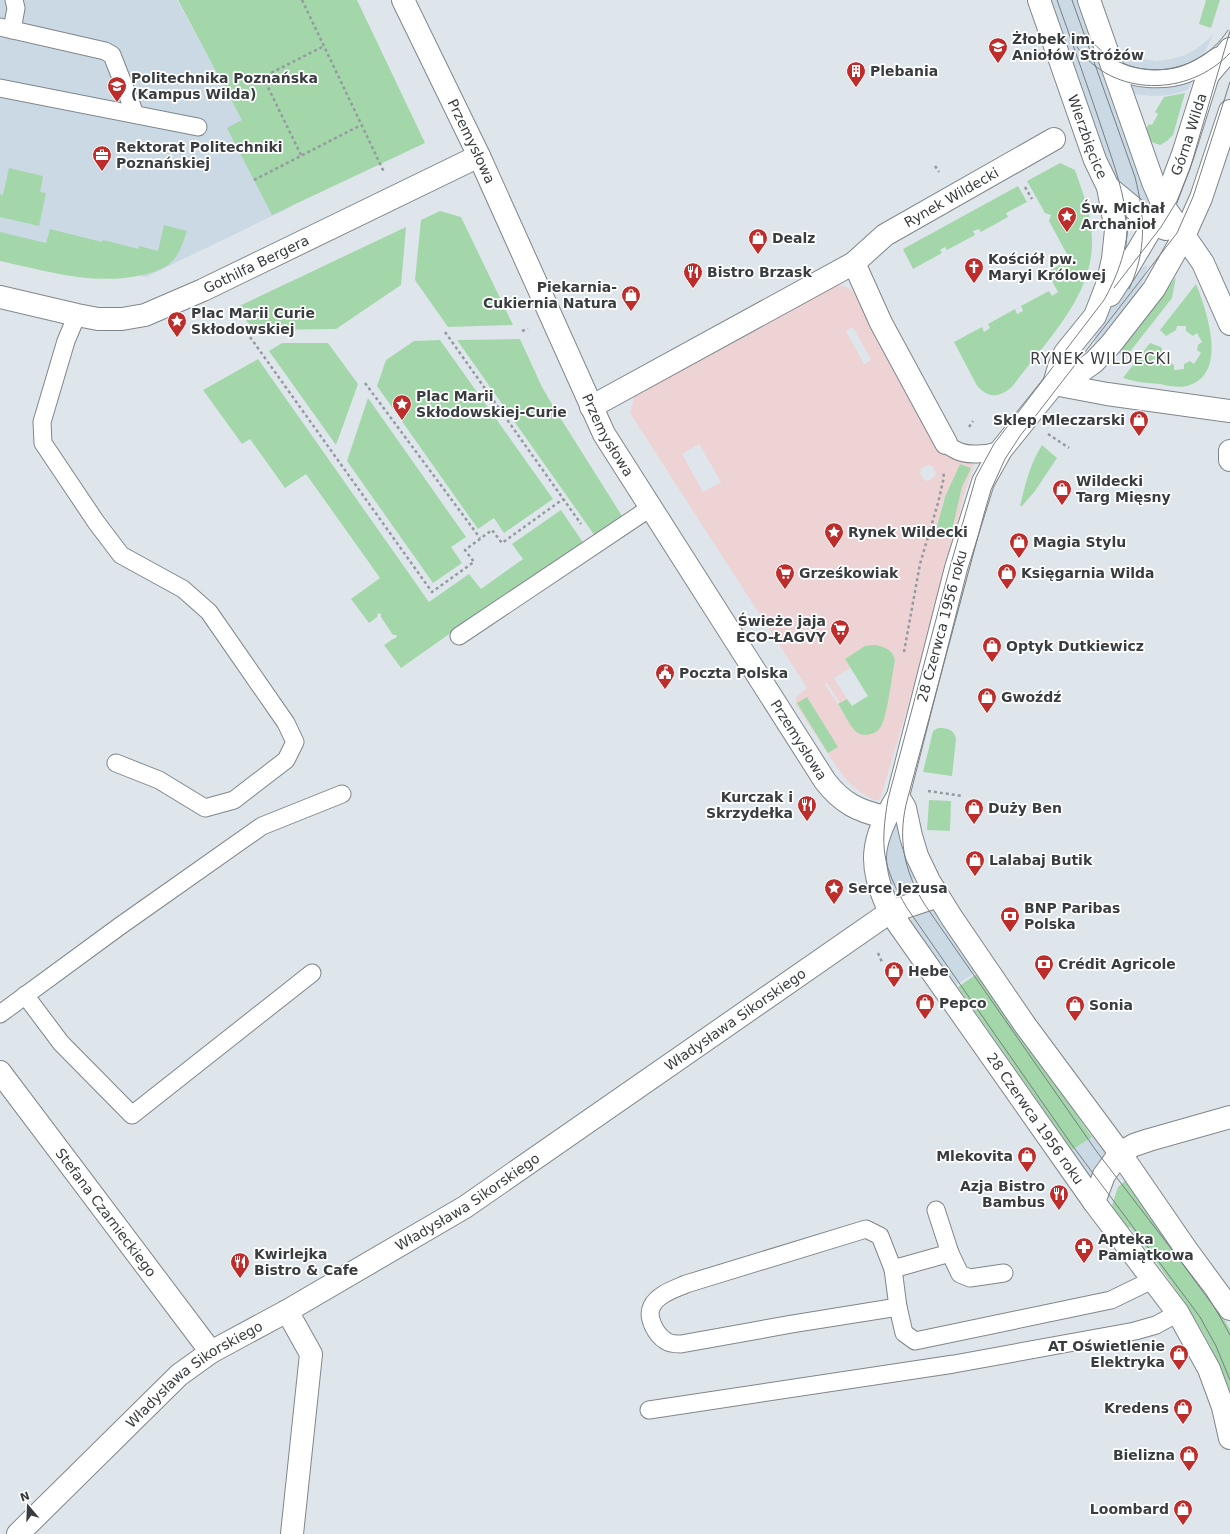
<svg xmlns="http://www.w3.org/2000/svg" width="1230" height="1534" viewBox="0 0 1230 1534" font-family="'DejaVu Sans',sans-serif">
	<rect width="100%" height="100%" fill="#dee6ec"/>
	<path fill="#eed3d5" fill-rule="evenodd" d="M 838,285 L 847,287 L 854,292 L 859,298 L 939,447 L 972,460 L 974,465 L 964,495 L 949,556 L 914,685 L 880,800 L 874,800 L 860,792 L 848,782 L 836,766 L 796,705 L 796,697 L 807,688 L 630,413 L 634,397 L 829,288 ZM 853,327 L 871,360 L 864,364 L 846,331 ZM 699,444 L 721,482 L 703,492 L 682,454 ZM 960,464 L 970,468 L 962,487 L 950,538 L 942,504 ZM 928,465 L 932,466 L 936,473 L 935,476 L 928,481 L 924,480 L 920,473 L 921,469 ZM 894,656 L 895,661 L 883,723 L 854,729 L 825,684 L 827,683 L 840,703 L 847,699 L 834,678 L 850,668 L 845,659 Z"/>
	<g fill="#cbd9e4">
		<polygon points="0,0 177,0 291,207 146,277 0,242"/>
		<polygon points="1046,0 1081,0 1149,199 1143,209 1127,198 1102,157"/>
		<polygon points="1213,34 1188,90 1170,95 1156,96 1142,95 1129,93 1116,48 1136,58 1156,61 1171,59 1185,55 1196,49 1208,40"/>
		<polygon points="1148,265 1137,300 1095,351 1095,333 1097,321 1131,272"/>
		<polygon points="898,818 917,873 905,893 894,903 891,897 883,849"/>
		<polygon points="930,907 944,917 980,969 952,988 906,923"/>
		<polygon points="1096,1134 1110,1153 1099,1173 1088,1181 1068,1153"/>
	</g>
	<g fill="#a3d7aa">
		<polygon points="178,0 357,0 425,143 272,215 227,128 242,120"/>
		<polygon points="1206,0 1220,0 1211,28 1199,24"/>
		<polygon points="1185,93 1173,135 1167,141 1160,145 1149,141 1145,131 1149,124 1152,125 1158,114 1155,112 1164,97"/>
		<path d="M 1060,163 L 1075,170 C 1083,193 1092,216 1092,241 C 1093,298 1043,344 1012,387 C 999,398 987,399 976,384 L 954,342 L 982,327 L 984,332 L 990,328 L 988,324 L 1015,309 L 1017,314 L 1023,311 L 1021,306 L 1049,291 L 1052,296 L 1058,292 L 1047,272 L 1067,261 L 1072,262 L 1073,257 L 1068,256 L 1049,221 L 1051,215 L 1045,213 L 1027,181 Z"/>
		<polygon points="9,168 43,176 40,192 46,193 39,226 0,217 0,194 3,195"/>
		<polygon points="1018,186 1027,202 1006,213 1008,217 981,232 979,229 973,231 975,235 947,250 945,247 940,250 942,253 913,269 903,249"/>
		<polygon points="440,211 461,217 513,325 448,327 415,280 421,220"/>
		<path d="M 164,225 L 187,231 C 183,243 179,257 168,265 C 161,270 151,273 142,275 C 94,286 47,271 0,261 L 0,232 L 46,243 L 50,229 L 102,242 L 103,240 L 139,249 L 139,246 L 158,251 Z"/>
		<polygon points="406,227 401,285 336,329 253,330 237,307"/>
		<polygon points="1176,277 1172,298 1125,358 1118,352"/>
		<path d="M 1196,284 C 1207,311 1229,375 1187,386 C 1178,388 1169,386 1160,384 C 1147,383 1135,382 1123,378 L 1150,343 L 1161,347 L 1164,355 L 1160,358 L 1166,365 L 1170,362 L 1174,365 L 1174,370 L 1184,369 L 1184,364 L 1190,361 L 1194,364 L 1201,353 L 1197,350 L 1198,345 L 1202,342 L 1197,333 L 1193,336 L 1186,331 L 1186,326 L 1177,326 L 1176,330 L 1166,336 L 1160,330 Z"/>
		<polygon points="520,339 542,387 556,411 622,516 617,521 595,536 457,340"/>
		<polygon points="440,340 553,499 504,533 494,518 478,529 377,386 386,360 414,341"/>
		<polygon points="282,343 328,343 358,384 336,445 269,351"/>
		<polygon points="258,359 429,602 469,574 481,589 523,559 512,544 561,510 584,544 455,630 401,668 384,645 393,639 396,638 397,635 393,635 381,617 381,614 378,613 377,617 369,623 351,599 380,578 306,474 285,488 250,439 242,444 203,390"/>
		<polygon points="368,398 466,537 451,547 462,563 433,583 347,461"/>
		<path d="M 1042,445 L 1057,458 L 1035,491 L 1022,506 L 1020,506 C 1025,485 1030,464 1042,445 Z"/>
		<polygon points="960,464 971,468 962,487 950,539 935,534 945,497"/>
		<path d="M 875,645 C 885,647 894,650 895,661 C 892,674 887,720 880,728 C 876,734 865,737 858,733 C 851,729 843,711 838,704 L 847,699 L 852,706 L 868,696 L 845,659 L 865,646 Z"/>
		<polygon points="807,697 838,747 828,753 797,703"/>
		<path d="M 938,728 C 947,728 954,729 956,739 L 952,776 L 923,772 L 933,731 Z"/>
		<polygon points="929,800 951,801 950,831 927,830"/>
		<polygon points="978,973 1092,1137 1072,1150 958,987"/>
		<path d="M 1127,1179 L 1148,1214 L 1198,1279 L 1230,1329 L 1230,1392 C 1208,1329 1169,1279 1130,1227 L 1125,1230 L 1110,1211 L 1118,1187 Z"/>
	</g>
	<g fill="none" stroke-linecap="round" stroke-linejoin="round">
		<g stroke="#7f868b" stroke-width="19">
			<g id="service">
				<polyline points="0,27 105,51 112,55 135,114"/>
				<polyline points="12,30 16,8 14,0"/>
				<path d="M 1113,68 C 1132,80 1164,82 1186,74 C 1198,70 1208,63 1218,56"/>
				<polyline points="0,88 198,127"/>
				<polyline points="77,315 66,341 42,422 43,443 96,522 121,555 183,589 209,612 286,723 295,742 286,760 234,800 205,808 159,780 116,763"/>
				<path d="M 946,443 C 949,445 951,448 954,449 C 966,457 988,454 1001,450"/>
				<polyline points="459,636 650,508"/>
				<polyline points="25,995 61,1043 132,1115 312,973"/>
				<polyline points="0,1014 120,926 262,826 342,794"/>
				<path d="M 936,1210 L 950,1253 L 893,1269 L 880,1236 L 866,1229 L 686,1284 C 675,1289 658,1294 652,1306 C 646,1317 656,1335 666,1341 C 670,1344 677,1344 681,1344 L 792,1324 L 898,1307 L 904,1333 L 915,1341 L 1111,1300 L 1146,1283 L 1152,1278"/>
				<polyline points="950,1253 960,1274 970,1278 1004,1273"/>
				<polyline points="893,1269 898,1307"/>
				<polyline points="649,1410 954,1364 1135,1331 1156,1325 1178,1313"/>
			</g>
		</g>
		<g stroke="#7f868b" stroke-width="24">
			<g id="minor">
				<path id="s1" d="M 403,0 L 479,156 L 604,434 L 825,781 C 842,803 858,811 885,817"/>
				<path id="s2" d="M 1039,0 L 1095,160 L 1108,187 L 1153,224 L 1166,229"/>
				<polyline points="1089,0 1153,182 1163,205 1203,263 1230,324"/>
				<path id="s3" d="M 1108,187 L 1116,230 L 1113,259 L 1107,285 L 1095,316 L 1065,353 L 1059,367 L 1054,384 L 1001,450 L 983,482 L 956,568 L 898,796 C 871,841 867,863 890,912 L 1094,1202 L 1178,1313 L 1209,1369 L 1223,1407 L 1230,1438"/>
				<polyline points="854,263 881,323 946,443"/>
				<path id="s4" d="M 1110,295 L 1127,269 L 1162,210 L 1183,154 L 1208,75 L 1230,49"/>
				<path id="s5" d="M 0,297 L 77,315 L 98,319 L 122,319 L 145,315 L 203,290 L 479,156"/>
				<polyline points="1054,384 1080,372 1094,362 1111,344 1154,289 1184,236 1201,198 1230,111"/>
				<polyline points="1054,384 1107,394 1230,411"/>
				<path id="s6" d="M 591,407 L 854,263 L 885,235 L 1054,139"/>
				<polyline points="1230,451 1230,460"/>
				<polyline points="898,796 905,808 911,836 917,856 929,881 952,918 1025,1025 1120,1153 1186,1249 1230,1309"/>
				<path id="s7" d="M 0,1072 L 211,1352"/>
				<polyline points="1094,1202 1104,1175 1120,1153 1134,1145 1149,1140 1230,1117"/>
				<polyline points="287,1311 311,1354 292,1534"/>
				<path id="s8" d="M 18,1534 L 179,1375 L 211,1352 L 287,1311 L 465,1207 L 890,912 L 938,896"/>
			</g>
		</g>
		<g stroke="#949a9f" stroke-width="2.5" stroke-dasharray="3 3" stroke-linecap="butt">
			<polyline points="302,0 384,172"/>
			<polyline points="301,155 263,77 324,46"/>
			<polyline points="935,166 939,172"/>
			<polyline points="254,180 361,125"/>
			<polyline points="1025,187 1032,199"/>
			<polyline points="576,308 587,304"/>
			<polyline points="522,331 528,329"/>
			<polyline points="445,332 581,524"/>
			<polyline points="250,337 432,592 474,562 465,550 492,530 502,543 563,499"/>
			<polyline points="365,383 480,538"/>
			<polyline points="969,427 973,421"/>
			<polyline points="1048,434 1069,448"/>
			<polyline points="904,652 920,564 938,503 944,477 943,472"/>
			<polyline points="928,791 963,796"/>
			<polyline points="878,953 882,962"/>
		</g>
		<use href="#service" stroke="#fff" stroke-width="17"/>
		<use href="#minor" stroke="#fff" stroke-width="22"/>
		<g stroke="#787e81" stroke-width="1">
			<path d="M 1057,0 C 1073,45 1089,90 1104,135 C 1114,165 1125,194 1127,226 C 1128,249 1115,281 1104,300 L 994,444 L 976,477 L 950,567 L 888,799 C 880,847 882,866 907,908 L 1072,1145 L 1200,1317 L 1216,1346 L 1230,1380"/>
			<path d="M 1072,0 L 1135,177 C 1145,217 1147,251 1129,289"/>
			<path d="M 1086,34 C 1122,85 1196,80 1228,30"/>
			<path d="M 1077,47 C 1113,98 1189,97 1230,53"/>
			<path d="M 1230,82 L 1193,197 L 1177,233 L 1020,436 L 1005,459 L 991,490 L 984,514 L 908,797 C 897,836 903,870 925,905 L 1097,1152 L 1206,1294 L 1219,1315 L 1230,1335"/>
			<polyline points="1114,288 1161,227 1177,201 1190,169 1230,31"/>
		</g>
	</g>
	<defs>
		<g id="school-pin" transform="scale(1)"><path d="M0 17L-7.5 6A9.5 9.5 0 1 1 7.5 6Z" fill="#bc2d2b" stroke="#fff"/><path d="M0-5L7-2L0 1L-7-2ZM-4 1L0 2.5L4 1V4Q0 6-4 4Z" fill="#fff"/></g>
		<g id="building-pin" transform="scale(1)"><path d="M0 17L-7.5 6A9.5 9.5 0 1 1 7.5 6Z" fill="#bc2d2b" stroke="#fff"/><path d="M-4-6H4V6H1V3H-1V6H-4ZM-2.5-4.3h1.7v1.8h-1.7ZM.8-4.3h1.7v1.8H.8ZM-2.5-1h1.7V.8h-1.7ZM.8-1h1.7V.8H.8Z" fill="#fff"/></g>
		<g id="university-pin" transform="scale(1)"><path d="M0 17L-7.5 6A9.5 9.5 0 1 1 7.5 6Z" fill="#bc2d2b" stroke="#fff"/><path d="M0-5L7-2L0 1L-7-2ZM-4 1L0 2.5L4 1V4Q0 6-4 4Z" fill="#fff"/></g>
		<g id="office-pin" transform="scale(1)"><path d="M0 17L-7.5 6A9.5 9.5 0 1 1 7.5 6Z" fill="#bc2d2b" stroke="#fff"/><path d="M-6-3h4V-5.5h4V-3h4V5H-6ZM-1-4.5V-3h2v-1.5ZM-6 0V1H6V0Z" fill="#fff"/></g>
		<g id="sight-pin" transform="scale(1)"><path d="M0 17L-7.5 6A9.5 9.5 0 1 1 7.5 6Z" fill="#bc2d2b" stroke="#fff"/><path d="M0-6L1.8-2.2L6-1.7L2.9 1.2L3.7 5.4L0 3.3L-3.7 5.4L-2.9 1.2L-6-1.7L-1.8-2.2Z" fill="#fff"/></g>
		<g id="shop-pin" transform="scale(1)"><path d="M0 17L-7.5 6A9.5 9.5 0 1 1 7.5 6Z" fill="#bc2d2b" stroke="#fff"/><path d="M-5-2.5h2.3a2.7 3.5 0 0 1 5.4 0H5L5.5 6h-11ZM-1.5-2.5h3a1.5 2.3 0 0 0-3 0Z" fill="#fff"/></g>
		<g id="church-pin" transform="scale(1)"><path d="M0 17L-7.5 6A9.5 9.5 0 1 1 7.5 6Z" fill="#bc2d2b" stroke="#fff"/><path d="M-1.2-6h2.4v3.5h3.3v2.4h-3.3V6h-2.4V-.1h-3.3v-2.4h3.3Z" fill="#fff"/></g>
		<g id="restaurant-pin" transform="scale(1)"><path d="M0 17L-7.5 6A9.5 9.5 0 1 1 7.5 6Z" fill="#bc2d2b" stroke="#fff"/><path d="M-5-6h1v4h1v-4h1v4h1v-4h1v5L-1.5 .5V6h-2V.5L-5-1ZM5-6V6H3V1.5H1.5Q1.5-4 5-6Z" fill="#fff"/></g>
		<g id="supermarket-pin" transform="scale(1)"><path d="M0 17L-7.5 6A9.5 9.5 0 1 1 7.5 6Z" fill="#bc2d2b" stroke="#fff"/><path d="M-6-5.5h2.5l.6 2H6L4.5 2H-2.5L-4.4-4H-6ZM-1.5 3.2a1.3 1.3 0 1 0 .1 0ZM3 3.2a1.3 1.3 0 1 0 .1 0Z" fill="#fff"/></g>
		<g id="civic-pin" transform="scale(1)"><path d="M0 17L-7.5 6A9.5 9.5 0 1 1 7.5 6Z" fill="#bc2d2b" stroke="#fff"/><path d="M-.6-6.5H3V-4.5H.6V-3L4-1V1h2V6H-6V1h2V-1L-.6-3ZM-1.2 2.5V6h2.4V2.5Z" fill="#fff"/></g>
		<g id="bank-pin" transform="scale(1)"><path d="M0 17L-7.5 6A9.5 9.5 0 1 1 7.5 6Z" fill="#bc2d2b" stroke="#fff"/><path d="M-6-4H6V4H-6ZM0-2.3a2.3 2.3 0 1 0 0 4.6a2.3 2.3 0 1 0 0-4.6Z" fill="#fff"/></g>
		<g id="pharmacy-pin" transform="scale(1)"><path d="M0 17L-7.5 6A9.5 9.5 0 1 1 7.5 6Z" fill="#bc2d2b" stroke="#fff"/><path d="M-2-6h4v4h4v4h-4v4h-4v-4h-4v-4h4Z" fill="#fff"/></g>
	</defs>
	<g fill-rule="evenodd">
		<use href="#school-pin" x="998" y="47"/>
		<use href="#building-pin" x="856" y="71"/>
		<use href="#university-pin" x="117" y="86"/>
		<use href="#office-pin" x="102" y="155"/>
		<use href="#sight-pin" x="1067" y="216"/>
		<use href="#shop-pin" x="758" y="238"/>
		<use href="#church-pin" x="974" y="267"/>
		<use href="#restaurant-pin" x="693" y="272"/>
		<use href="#shop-pin" x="631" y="295"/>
		<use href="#sight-pin" x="177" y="321"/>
		<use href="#sight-pin" x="402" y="404"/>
		<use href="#shop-pin" x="1139" y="420"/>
		<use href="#shop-pin" x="1062" y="489"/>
		<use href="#sight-pin" x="834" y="532"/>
		<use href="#shop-pin" x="1019" y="542"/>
		<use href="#supermarket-pin" x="785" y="573"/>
		<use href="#shop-pin" x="1007" y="573"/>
		<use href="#supermarket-pin" x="840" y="629"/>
		<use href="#shop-pin" x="992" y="646"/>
		<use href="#civic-pin" x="665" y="673"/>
		<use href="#shop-pin" x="987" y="697"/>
		<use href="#restaurant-pin" x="807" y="805"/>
		<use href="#shop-pin" x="974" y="808"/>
		<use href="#shop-pin" x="975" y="860"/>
		<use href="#sight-pin" x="834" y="888"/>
		<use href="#bank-pin" x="1010" y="916"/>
		<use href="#bank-pin" x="1044" y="964"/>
		<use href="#shop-pin" x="894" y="971"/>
		<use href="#shop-pin" x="925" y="1003"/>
		<use href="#shop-pin" x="1075" y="1005"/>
		<use href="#shop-pin" x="1027" y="1156"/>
		<use href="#restaurant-pin" x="1059" y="1194"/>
		<use href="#pharmacy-pin" x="1084" y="1247"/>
		<use href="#restaurant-pin" x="240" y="1262"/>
		<use href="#shop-pin" x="1179" y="1354"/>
		<use href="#shop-pin" x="1183" y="1408"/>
		<use href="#shop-pin" x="1189" y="1455"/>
		<use href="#shop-pin" x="1183" y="1509"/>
	</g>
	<g text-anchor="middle" stroke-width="3.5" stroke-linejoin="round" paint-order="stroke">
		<g font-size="14" font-weight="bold" fill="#393d3f" stroke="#fff" text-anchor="start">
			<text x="1012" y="44">Żłobek im.<tspan x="1012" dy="16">Aniołów Stróżów</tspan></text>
			<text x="870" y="76">Plebania</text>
			<text x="131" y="83">Politechnika Poznańska<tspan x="131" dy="16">(Kampus Wilda)</tspan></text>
			<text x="116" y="152">Rektorat Politechniki<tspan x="116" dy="16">Poznańskiej</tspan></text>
			<text x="1081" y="213">Św. Michał<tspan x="1081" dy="16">Archanioł</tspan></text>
			<text x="772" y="243">Dealz</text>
			<text x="988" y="264">Kościół pw.<tspan x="988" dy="16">Maryi Królowej</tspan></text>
			<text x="707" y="277">Bistro Brzask</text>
			<text x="617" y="292" text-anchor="end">Piekarnia-<tspan x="617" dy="16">Cukiernia Natura</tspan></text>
			<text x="191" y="318">Plac Marii Curie<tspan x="191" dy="16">Skłodowskiej</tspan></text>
			<text x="416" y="401">Plac Marii<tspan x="416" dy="16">Skłodowskiej-Curie</tspan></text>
			<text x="1125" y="425" text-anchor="end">Sklep Mleczarski</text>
			<text x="1076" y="486">Wildecki<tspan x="1076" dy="16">Targ Mięsny</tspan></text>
			<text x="848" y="537">Rynek Wildecki</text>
			<text x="1033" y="547">Magia Stylu</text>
			<text x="799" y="578">Grześkowiak</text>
			<text x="1021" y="578">Księgarnia Wilda</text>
			<text x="826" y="626" text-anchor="end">Świeże jaja<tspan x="826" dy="16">ECO-ŁAGVY</tspan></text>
			<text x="1006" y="651">Optyk Dutkiewicz</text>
			<text x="679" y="678">Poczta Polska</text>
			<text x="1001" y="702">Gwoźdź</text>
			<text x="793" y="802" text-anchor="end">Kurczak i<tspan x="793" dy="16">Skrzydełka</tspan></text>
			<text x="988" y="813">Duży Ben</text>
			<text x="989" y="865">Lalabaj Butik</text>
			<text x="848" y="893">Serce Jezusa</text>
			<text x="1024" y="913">BNP Paribas<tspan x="1024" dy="16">Polska</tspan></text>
			<text x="1058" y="969">Crédit Agricole</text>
			<text x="908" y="976">Hebe</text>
			<text x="939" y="1008">Pepco</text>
			<text x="1089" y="1010">Sonia</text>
			<text x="1013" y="1161" text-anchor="end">Mlekovita</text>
			<text x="1045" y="1191" text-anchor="end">Azja Bistro<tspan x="1045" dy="16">Bambus</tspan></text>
			<text x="1098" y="1244">Apteka<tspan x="1098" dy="16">Pamiątkowa</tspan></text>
			<text x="254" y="1259">Kwirlejka<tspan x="254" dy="16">Bistro &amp; Cafe</tspan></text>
			<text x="1165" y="1351" text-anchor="end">AT Oświetlenie<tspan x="1165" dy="16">Elektryka</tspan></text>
			<text x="1169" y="1413" text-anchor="end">Kredens</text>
			<text x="1175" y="1460" text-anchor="end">Bielizna</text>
			<text x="1169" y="1514" text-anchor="end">Loombard</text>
		</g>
		<g font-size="14" fill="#393d3f" stroke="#fff">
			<text dy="5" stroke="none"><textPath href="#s4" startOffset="180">Górna Wilda</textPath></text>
			<text dy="5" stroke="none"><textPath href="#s2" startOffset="145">Wierzbięcice</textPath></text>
			<text dy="5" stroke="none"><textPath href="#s1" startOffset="157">Przemysłowa</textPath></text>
			<text dy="5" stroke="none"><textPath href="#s6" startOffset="418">Rynek Wildecki</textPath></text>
			<text dy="5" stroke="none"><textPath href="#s5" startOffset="270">Gothilfa Bergera</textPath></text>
			<text dy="5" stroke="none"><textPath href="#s1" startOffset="481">Przemysłowa</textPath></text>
			<text transform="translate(942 626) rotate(-75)" y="5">28 Czerwca 1956 roku</text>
			<text dy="5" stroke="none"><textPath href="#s1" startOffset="841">Przemysłowa</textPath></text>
			<text dy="5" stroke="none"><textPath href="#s8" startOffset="887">Władysława Sikorskiego</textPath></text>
			<text dy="5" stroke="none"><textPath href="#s3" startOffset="1036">28 Czerwca 1956 roku</textPath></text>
			<text dy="5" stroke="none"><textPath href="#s8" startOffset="563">Władysława Sikorskiego</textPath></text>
			<text dy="5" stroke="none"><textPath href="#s7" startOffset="176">Stefana Czarnieckiego</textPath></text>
			<text dy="5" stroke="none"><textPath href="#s8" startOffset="239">Władysława Sikorskiego</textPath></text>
		</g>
		<g font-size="15" letter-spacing="1" fill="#393d3f" stroke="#fff">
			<text x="1101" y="364">RYNEK WILDECKI</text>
		</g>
	</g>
	<g transform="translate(28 1506) rotate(341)" stroke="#ffffff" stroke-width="3" paint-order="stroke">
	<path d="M0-3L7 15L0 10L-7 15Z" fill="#393d3f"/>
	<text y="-6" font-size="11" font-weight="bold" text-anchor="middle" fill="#393d3f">N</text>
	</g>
</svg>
